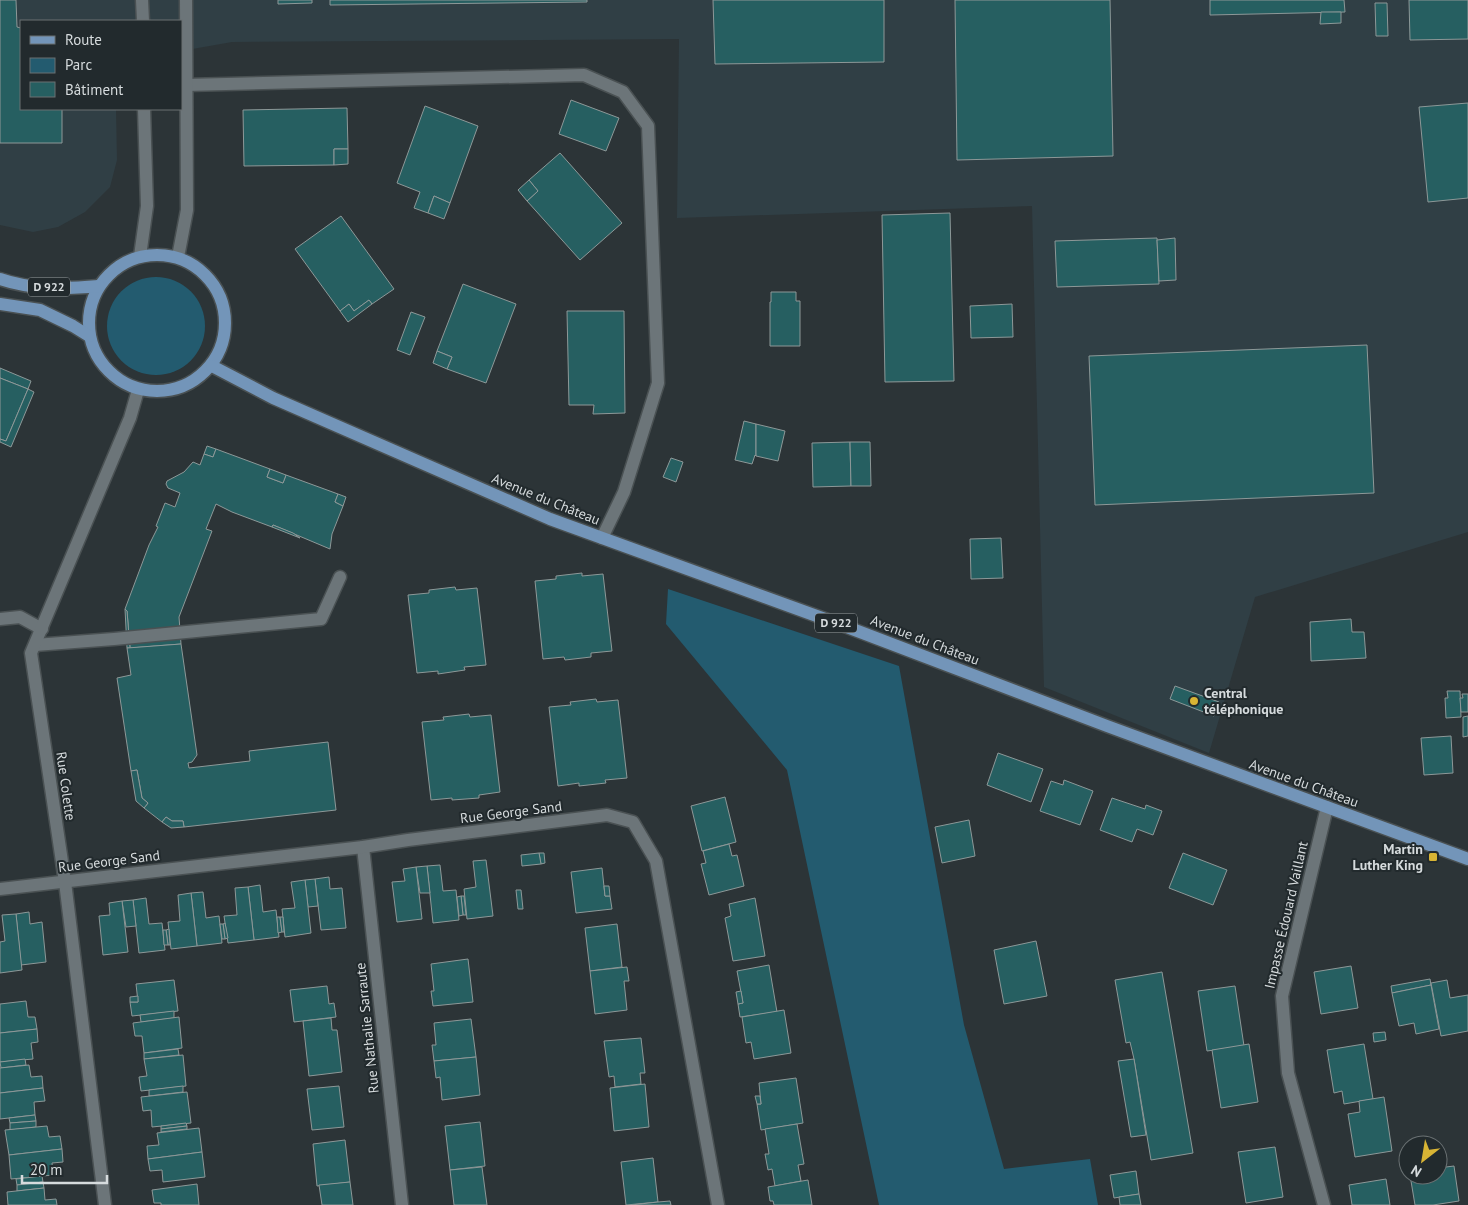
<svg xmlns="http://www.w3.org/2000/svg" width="1468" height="1205" viewBox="0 0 1468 1205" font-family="'PT Sans',sans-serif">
	<rect width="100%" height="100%" fill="#2c3437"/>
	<polygon fill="#303f45" points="0,0 1468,0 1468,532 1255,597 1209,753 1044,687 1032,206 677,218 679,39 232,42 181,51 181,21 21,21 21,109 116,109 117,160 110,187 85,212 58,227 33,232 0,225"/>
	<g fill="#235b6f">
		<circle cx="156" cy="326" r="49"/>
		<polygon points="668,589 899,666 964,1025 1004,1169 1090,1159 1098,1205 879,1205 787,770 666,624"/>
	</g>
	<g fill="#265f61" stroke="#8d9898">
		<polygon points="0,0 16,0 17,27 21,28 21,109 62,109 62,143 0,143"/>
		<polygon points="278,0 312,0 312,3 278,4"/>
		<polygon points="330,0 587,0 587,2 330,5"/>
		<polygon points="713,0 884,0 884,62 715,64"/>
		<polygon points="955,0 1110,0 1113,156 957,160"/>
		<polygon points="1210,0 1344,0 1345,12 1210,15"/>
		<polygon points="1409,0 1468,0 1468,39 1410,40"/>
		<polygon points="1375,3 1387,3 1388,36 1376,36"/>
		<polygon points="1321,12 1341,12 1341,23 1320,24"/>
		<polygon points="571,100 619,118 606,151 559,134"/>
		<polygon points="1468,103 1468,198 1428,202 1419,107"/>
		<polygon points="425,106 478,126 450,203 434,196 428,213 414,208 420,192 397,183"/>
		<polygon points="347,108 348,149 334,149 334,165 244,166 243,110"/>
		<polygon points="334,149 348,149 348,164 334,165"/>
		<polygon points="560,153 622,223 580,260 527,201 538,191 529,180"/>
		<polygon points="529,180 538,191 527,201 518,190"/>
		<polygon points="434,196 450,203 444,219 428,213"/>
		<polygon points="950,213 954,381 885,382 882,215"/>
		<polygon points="341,216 394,289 372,304 369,300 354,311 349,304 340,311 295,249"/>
		<polygon points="1157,238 1159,284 1057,287 1055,241"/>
		<polygon points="1175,238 1176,280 1159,281 1157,240"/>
		<polygon points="463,284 516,304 486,383 447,369 452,357 437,351"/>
		<polygon points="771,292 796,292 796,301 800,301 800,346 770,346 770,302 771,302"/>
		<polygon points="369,300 372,304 348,322 340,311 349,304 354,311"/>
		<polygon points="1012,304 1013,337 971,338 970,306"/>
		<polygon points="567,311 624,311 625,413 593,414 594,405 569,405"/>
		<polygon points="411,312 425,317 410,355 397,350"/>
		<polygon points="1367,345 1374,493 1095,505 1089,356"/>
		<polygon points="437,351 452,357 447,369 433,363"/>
		<polygon points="0,368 31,381 28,389 0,378"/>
		<polygon points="0,378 28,389 6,441 0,439"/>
		<polygon points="28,389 34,392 11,447 0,442 0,439 6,441"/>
		<polygon points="744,421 756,424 756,456 755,455 752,464 735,460"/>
		<polygon points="756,424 785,431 778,461 756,456"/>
		<polygon points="850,442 851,486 813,487 812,443"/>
		<polygon points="850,442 870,442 871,486 851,486"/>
		<polygon points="207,446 216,449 213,457 204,454"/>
		<polygon points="216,449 270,469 267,477 283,483 286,475 338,494 335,502 343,506 332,534 330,549 273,525 272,527 232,512 216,504 206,529 212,531 179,617 181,644 130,648 127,611 125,609 149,545 158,527 156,526 165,503 175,507 180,493 168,488 166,484 167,481 184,472 193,462 200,465 204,454 213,457"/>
		<polygon points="671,458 683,462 676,482 663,477"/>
		<polygon points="270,469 286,475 283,483 267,477"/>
		<polygon points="338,494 346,497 343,506 335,502"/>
		<polygon points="273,525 293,533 300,538 272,527"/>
		<polygon points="1001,538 1003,578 971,579 970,539"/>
		<polygon points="582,573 582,576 603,574 612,651 591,653 591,657 565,660 564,657 543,659 535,581 556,579 556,576"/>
		<polygon points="455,587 456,590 477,588 486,665 464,667 465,670 438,674 438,671 417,673 408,595 429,593 429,590"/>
		<polygon points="125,609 127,611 130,648 127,648"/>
		<polygon points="1351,619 1352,632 1364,632 1366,658 1311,661 1310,622"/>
		<polygon points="181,644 197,755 192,762 188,763 189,768 250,761 249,751 328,742 336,810 184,827 183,821 172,821 166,817 162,822 144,808 148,803 142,798 137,770 131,771 117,678 131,675 127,648"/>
		<polygon points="1175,686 1219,702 1214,716 1170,699"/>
		<polygon points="1447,691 1460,691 1461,717 1446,718 1445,698 1448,698"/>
		<polygon points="1462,694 1468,694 1468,712 1461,712 1460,698 1463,698"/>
		<polygon points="596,699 597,702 618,700 627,778 605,780 606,783 579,786 579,783 558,786 549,707 571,705 570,702"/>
		<polygon points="469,714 470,717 491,715 500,792 479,795 479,798 452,800 452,798 431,800 422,722 444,720 443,717"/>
		<polygon points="1468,716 1468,736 1463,737 1463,717"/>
		<polygon points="1451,736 1453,773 1424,775 1421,738"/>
		<polygon points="998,753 1043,769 1031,802 987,785"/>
		<polygon points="137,770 142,798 148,803 144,808 136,801 131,771"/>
		<polygon points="1064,780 1093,791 1080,825 1040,811 1051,781 1063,785"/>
		<polygon points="725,797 736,842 702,851 691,806"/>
		<polygon points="1112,798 1145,809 1146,805 1162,811 1153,835 1137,829 1132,842 1100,830"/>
		<polygon points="166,817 172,821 183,821 184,827 171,828 162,822"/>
		<polygon points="969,820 975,856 942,863 935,827"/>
		<polygon points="729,844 732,856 737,855 744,886 709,895 701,864 706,863 703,851"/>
		<polygon points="539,853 544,853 545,863 541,864"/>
		<polygon points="539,853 541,864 522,866 521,855"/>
		<polygon points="1183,853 1227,870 1213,905 1169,888"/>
		<polygon points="486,860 493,916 467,919 464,889 476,887 473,861"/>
		<polygon points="440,865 443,891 456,890 459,920 433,923 427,866"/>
		<polygon points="427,866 430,893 420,893 416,867"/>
		<polygon points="416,867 422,919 397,922 392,882 405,881 403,869"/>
		<polygon points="602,868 605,896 610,896 612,909 576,913 571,872"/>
		<polygon points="329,877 330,889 342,888 346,928 321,930 315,879"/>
		<polygon points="315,879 318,906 308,907 305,880"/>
		<polygon points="305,880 311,933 285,937 282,909 295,908 291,882"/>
		<polygon points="260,885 263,912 276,910 279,937 254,940 248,887"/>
		<polygon points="604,886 609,886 610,896 605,896"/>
		<polygon points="248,887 254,940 228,943 224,916 237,915 235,888"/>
		<polygon points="516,890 521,890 523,909 518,909"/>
		<polygon points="203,892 206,918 219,916 222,943 197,946 191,893"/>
		<polygon points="191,893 197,946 171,949 168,922 180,921 178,895"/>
		<polygon points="461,896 464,896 466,915 463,915"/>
		<polygon points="461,896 463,915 459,916 457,897"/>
		<polygon points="146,898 149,924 162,923 165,950 139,953 133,900"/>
		<polygon points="755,898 765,956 733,961 725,918 731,916 729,904"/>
		<polygon points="133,900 136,926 126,927 122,901"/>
		<polygon points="122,901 128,952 103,955 99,916 110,915 109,903"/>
		<polygon points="29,912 30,924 42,922 46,962 21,965 16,914"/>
		<polygon points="16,914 22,970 0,973 0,942 5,941 2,915"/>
		<polygon points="277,917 280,917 282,932 278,933"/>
		<polygon points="280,917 283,917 284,932 282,932"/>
		<polygon points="225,923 228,938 225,939 223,924"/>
		<polygon points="220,924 223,924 225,939 222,939"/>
		<polygon points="617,924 622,967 590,971 585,928"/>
		<polygon points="169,929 170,945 168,945 166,930"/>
		<polygon points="163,930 166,930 168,945 164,945"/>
		<polygon points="1036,941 1047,996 1004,1004 994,950"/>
		<polygon points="468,959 473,1002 433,1006 431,991 434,991 431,964"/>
		<polygon points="769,965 777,1012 740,1017 738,1004 743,1003 737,971"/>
		<polygon points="1351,966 1358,1008 1321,1014 1314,972"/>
		<polygon points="627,967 629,981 624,981 627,1010 595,1014 590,971"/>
		<polygon points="1162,972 1193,1153 1151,1160 1134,1059 1130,1042 1126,1043 1115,980"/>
		<polygon points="1430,979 1431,985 1392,993 1391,986"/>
		<polygon points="174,980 178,1011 132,1016 130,1002 138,1002 136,984"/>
		<polygon points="1447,980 1450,998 1468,995 1468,1031 1441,1036 1431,983"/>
		<polygon points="1431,985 1439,1029 1416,1034 1414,1023 1399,1026 1392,993"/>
		<polygon points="327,986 329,1004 334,1003 336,1017 294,1022 290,990"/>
		<polygon points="1235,986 1244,1046 1207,1051 1198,991"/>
		<polygon points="741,991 743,1003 738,1004 736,992"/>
		<polygon points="138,996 138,1002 130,1002 130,997"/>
		<polygon points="26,1001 28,1017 35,1017 37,1029 0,1033 0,1004"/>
		<polygon points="784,1010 791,1053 754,1059 751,1042 746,1043 742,1017"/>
		<polygon points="174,1011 174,1018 141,1022 140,1015"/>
		<polygon points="179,1017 182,1048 144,1053 142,1036 135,1036 133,1023"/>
		<polygon points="331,1018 332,1030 337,1030 342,1072 309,1076 303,1021"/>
		<polygon points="471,1019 476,1057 434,1061 432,1045 436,1045 434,1023"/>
		<polygon points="37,1029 38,1042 31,1043 33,1059 0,1062 0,1033"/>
		<polygon points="1385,1032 1386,1040 1374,1042 1373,1033"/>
		<polygon points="641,1038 645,1073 640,1073 641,1084 615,1087 614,1076 609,1077 604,1041"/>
		<polygon points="1249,1044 1258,1102 1221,1108 1212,1050"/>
		<polygon points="1364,1044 1373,1099 1344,1104 1342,1091 1334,1093 1327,1050"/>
		<polygon points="178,1049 179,1055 144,1059 144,1053"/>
		<polygon points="183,1055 186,1086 141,1091 139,1077 147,1076 144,1059"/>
		<polygon points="476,1057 480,1095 442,1100 440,1077 436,1078 434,1061"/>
		<polygon points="25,1059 26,1065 1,1068 0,1062"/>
		<polygon points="1134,1059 1146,1135 1131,1137 1118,1061"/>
		<polygon points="29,1065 31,1077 42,1076 43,1088 0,1093 0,1068"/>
		<polygon points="796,1078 803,1123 761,1130 757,1104 761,1104 759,1083"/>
		<polygon points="645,1084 649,1127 614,1131 610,1088"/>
		<polygon points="183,1086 183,1092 149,1096 149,1090"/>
		<polygon points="339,1086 344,1127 312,1130 307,1089"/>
		<polygon points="43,1088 45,1101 34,1102 35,1115 0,1119 0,1093"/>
		<polygon points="187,1092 191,1123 152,1127 151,1110 143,1111 141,1097"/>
		<polygon points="755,1096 760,1096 761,1104 757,1104"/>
		<polygon points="1384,1097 1392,1151 1355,1157 1348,1114 1360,1112 1359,1101"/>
		<polygon points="35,1115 36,1121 10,1123 9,1118"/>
		<polygon points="36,1121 36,1127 10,1130 10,1123"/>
		<polygon points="480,1122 485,1166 450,1170 445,1126"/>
		<polygon points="186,1123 187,1126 161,1129 161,1126"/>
		<polygon points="797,1124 804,1164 798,1165 801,1181 775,1186 772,1169 768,1170 765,1154 769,1154 765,1129"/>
		<polygon points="47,1126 49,1137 60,1136 62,1149 9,1155 5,1130"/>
		<polygon points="187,1126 187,1129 161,1132 161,1129"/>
		<polygon points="199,1128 202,1152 148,1159 147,1146 159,1145 157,1133"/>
		<polygon points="345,1140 350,1182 317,1186 313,1144"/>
		<polygon points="1275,1147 1283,1197 1246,1203 1238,1152"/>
		<polygon points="62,1149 63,1162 52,1163 53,1175 11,1179 9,1155"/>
		<polygon points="202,1152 205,1177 163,1182 162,1170 150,1171 148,1159"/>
		<polygon points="653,1158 658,1202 626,1205 621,1162"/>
		<polygon points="1454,1166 1459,1201 1433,1205 1415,1205 1410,1175 1438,1175 1438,1168"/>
		<polygon points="482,1167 487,1205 454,1205 450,1170"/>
		<polygon points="1136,1171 1139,1194 1114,1198 1110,1175"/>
		<polygon points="42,1176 43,1182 17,1185 16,1179"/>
		<polygon points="1386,1179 1390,1205 1352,1205 1349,1185"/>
		<polygon points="808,1180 812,1205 774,1205 773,1201 770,1201 768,1187"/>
		<polygon points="43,1182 44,1188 17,1191 17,1185"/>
		<polygon points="350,1182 353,1205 322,1205 319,1185"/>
		<polygon points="197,1184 199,1205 161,1205 161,1203 154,1203 152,1190"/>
		<polygon points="44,1188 45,1200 56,1199 57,1205 8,1205 7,1192"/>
		<polygon points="1139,1194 1141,1205 1120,1205 1119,1197"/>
		<polygon points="670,1201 671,1205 631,1205 658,1202"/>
	</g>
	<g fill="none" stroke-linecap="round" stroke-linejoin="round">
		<g stroke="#4a5153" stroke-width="15">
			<g id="minor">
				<polyline points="142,0 143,21"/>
				<polyline points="186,85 584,75 623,92 648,126 658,383 624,492 602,538"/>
				<polyline points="140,256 147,206 144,109"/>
				<polyline points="178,257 187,210 186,0"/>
				<polyline points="0,619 20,617 42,629"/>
				<polyline points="35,645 114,639 321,619 340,577"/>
				<polyline points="363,847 402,1205"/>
				<polyline points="0,889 363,847 408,840 607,815 633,822 656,861 718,1205"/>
				<polyline points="105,1205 65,882 31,653 130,418 138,390"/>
				<polyline points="1324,1205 1288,1073 1282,996 1327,807"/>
			</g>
		</g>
		<g stroke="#4a5153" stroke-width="15">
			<g id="major">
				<circle cx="157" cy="323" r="68"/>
				<path d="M 0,279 C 31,290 66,289 99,286"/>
				<polyline points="0,304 40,310 73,326 89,336"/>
				<polyline points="212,366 273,398 550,519 847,627 1107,726 1468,859"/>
			</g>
		</g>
		<use href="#minor" stroke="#6c7579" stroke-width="12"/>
		<use href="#major" stroke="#7395b9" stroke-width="12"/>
	</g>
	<g fill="#d8b434" stroke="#222a2d" stroke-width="2">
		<circle cx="1194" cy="701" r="5"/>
		<rect x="1428" y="852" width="10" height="10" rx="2.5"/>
	</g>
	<g text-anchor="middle" stroke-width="4" stroke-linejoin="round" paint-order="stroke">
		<g fill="#222a2d" stroke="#a0a6a8" stroke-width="1">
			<rect x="28" y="277.5" width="42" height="19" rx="4"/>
			<rect x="815" y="613.5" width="42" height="19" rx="4"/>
		</g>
		<g font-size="12" font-weight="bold" fill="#d6dbdd">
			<text x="49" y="291">D 922</text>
			<text x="836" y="627">D 922</text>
		</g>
		<g font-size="14" fill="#d6dbdd" stroke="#222a2d">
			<text transform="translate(546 499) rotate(22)" y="5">Avenue du Château</text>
			<text transform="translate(925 640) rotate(21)" y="5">Avenue du Château</text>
			<text transform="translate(1304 783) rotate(20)" y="5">Avenue du Château</text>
			<text transform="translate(66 786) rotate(82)" y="5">Rue Colette</text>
			<text transform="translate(511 812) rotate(-7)" y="5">Rue George Sand</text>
			<text transform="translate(109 861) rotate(-7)" y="5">Rue George Sand</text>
			<text transform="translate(1286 915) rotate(-77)" y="5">Impasse Édouard Vaillant</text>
			<text transform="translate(367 1028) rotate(-96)" y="5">Rue Nathalie Sarraute</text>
		</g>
		<g font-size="14" font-weight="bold" fill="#d6dbdd" stroke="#222a2d" text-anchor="start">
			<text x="1204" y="698">Central<tspan x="1204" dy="16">téléphonique</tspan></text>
			<text x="1423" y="854" text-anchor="end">Martin<tspan x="1423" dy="16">Luther King</tspan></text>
		</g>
	</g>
	<rect x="20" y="20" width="162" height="90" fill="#222a2d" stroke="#6a7173"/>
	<rect x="30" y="36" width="25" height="8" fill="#7395b9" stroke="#6a7173"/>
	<text x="65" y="45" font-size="15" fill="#d6dbdd">Route</text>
	<rect x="30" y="58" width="25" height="15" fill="#235b6f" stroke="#6a7173"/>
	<text x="65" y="70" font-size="15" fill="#d6dbdd">Parc</text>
	<rect x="30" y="82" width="25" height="15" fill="#265f61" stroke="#6a7173"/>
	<text x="65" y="95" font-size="15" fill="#d6dbdd">Bâtiment</text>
	<g transform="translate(1423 1160) rotate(211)"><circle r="24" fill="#222a2d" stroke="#6a7173"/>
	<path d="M0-4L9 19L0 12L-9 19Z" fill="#d8b434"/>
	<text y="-8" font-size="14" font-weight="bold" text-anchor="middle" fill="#d6dbdd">N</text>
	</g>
	<path d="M22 1175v8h85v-8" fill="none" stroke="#d6dbdd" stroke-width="2.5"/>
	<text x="30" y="1175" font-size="15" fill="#d6dbdd" stroke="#222a2d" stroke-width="4" paint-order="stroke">20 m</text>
</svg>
